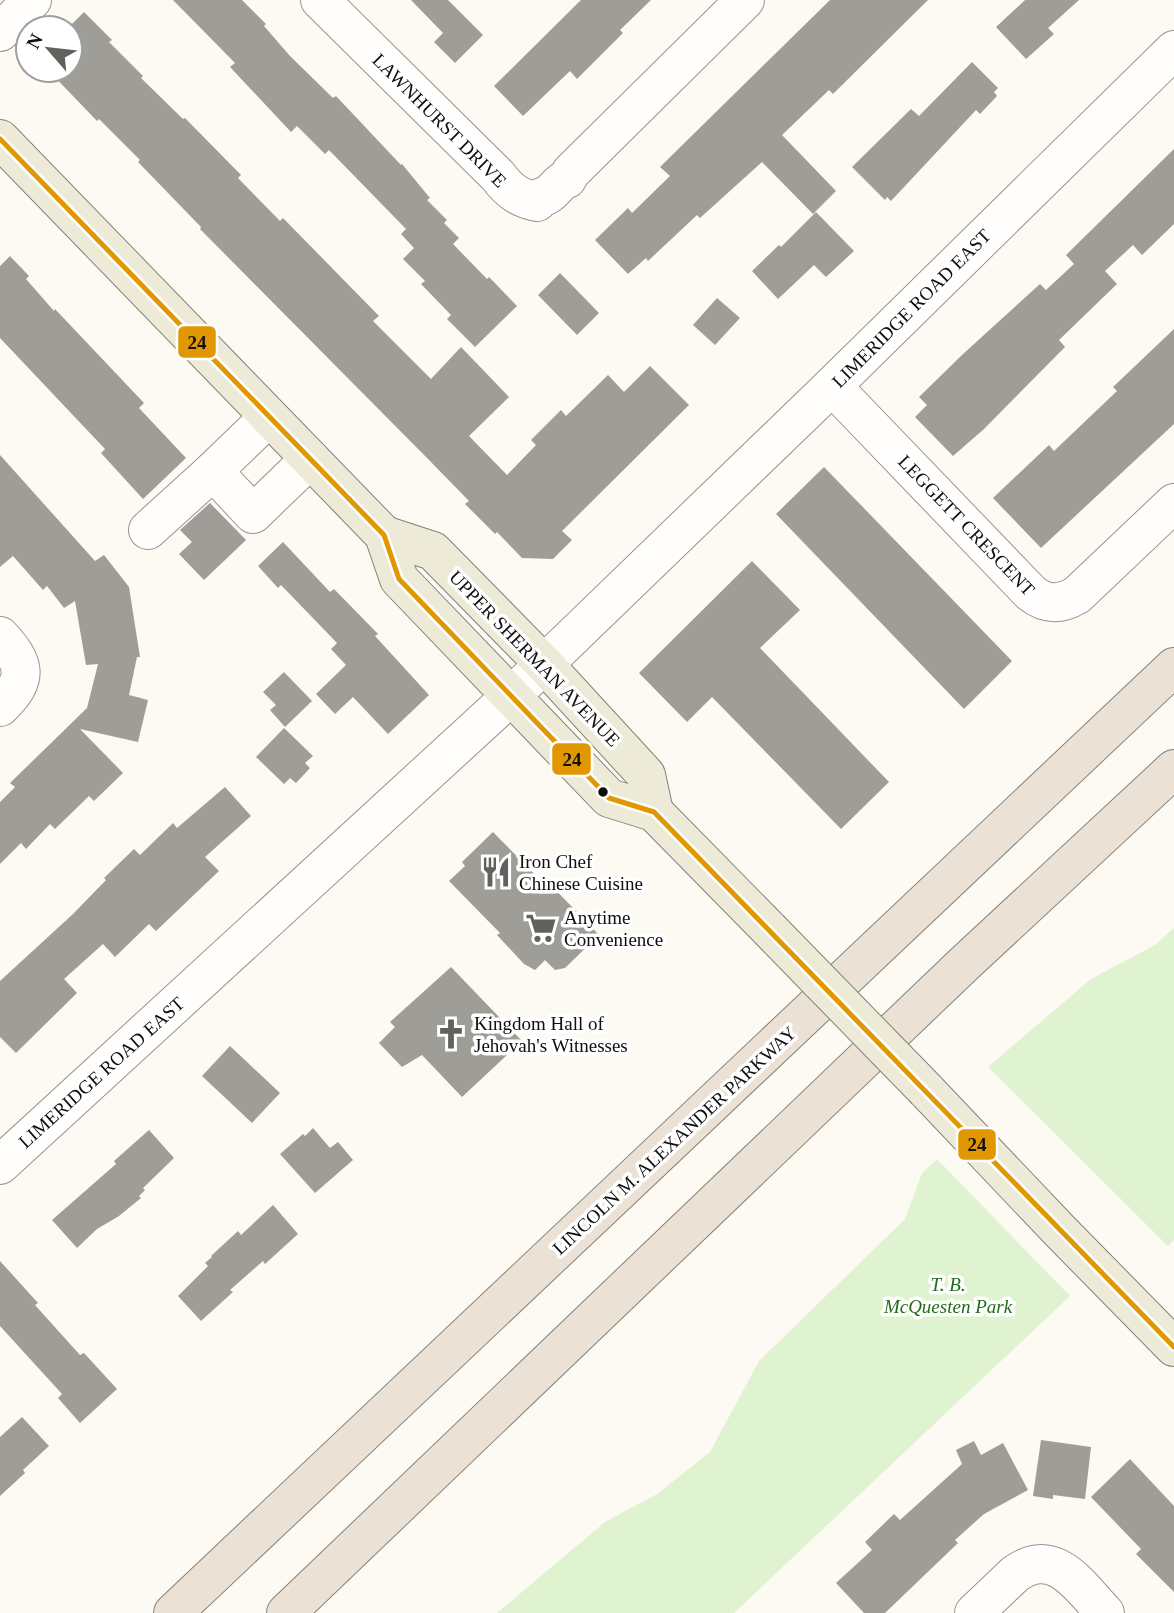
<svg xmlns="http://www.w3.org/2000/svg" width="1174" height="1613" viewBox="0 0 1174 1613" font-family="Georgia,serif">
	<rect width="100%" height="100%" fill="#fcfaf2"/>
	<g fill="#e0f3d0">
		<polygon points="1174,928 1174,1240 1168,1246 988,1067 1091,979 1155,945"/>
		<polygon points="937,1159 1070,1296 734,1613 497,1613 605,1522 657,1494 710,1452 759,1361 905,1219 922,1173"/>
	</g>
	<g fill="#9f9d98">
		<polygon points="173,0 242,0 266,24 264,26 290,56 333,98 336,96 401,165 402,164 430,198 427,200 447,220 444,223 459,238 453,244 487,279 489,277 517,306 475,347 447,319 451,315 421,284 425,281 403,259 414,248 401,234 406,229 329,150 325,154 297,126 291,132 230,67 235,63"/>
		<polygon points="411,0 448,0 483,35 455,63 434,42 443,33"/>
		<polygon points="581,0 651,0 620,30 623,33 577,79 570,71 523,116 494,86"/>
		<polygon points="830,0 928,0 833,94 829,90 782,135 836,191 813,214 762,162 700,218 697,215 648,261 646,258 628,274 595,240 628,208 632,213 670,176 660,167"/>
		<polygon points="1025,0 1079,0 1048,28 1054,34 1026,59 996,27"/>
		<polygon points="84,12 112,40 109,42 143,76 141,78 183,119 185,118 241,175 238,178 280,221 283,218 379,316 373,321 431,379 461,347 509,397 469,436 507,475 536,445 531,440 561,410 566,416 608,375 624,392 650,366 689,405 562,531 572,540 553,559 522,558 497,532 495,534 465,504 469,501 430,461 200,229 201,227 138,162 140,160 99,119 97,121 48,70 70,70 70,26"/>
		<polygon points="972,62 998,88 994,92 997,96 980,114 976,110 891,201 887,197 885,200 852,167 911,109 919,116"/>
		<polygon points="1174,149 1174,224 1142,255 1133,245 1105,271 1117,284 1059,340 1065,347 984,429 953,456 915,417 927,405 919,397 962,355 1040,284 1046,290 1074,264 1066,255"/>
		<polygon points="816,212 854,251 826,277 814,265 778,299 752,271 779,245 781,247"/>
		<polygon points="10,256 29,276 26,279 54,311 55,309 144,403 139,408 186,458 143,499 101,453 105,449 0,338 0,266"/>
		<polygon points="560,273 599,313 577,335 538,295"/>
		<polygon points="717,298 740,318 715,345 693,325"/>
		<polygon points="1174,329 1174,424 1041,548 993,498 1049,445 1054,451 1117,391 1113,387"/>
		<polygon points="0,455 95,561 104,555 129,587 140,657 137,657 129,695 148,700 138,742 80,729 123,773 94,801 89,796 55,829 50,824 26,849 21,843 0,864 0,802 15,787 10,783 87,708 98,664 86,665 75,601 64,608 47,586 43,590 13,556 0,567"/>
		<polygon points="824,467 1012,661 964,709 776,514"/>
		<polygon points="210,503 246,540 204,580 179,554 192,542 180,530"/>
		<polygon points="283,542 330,592 334,589 378,634 375,636 429,695 388,734 353,697 335,714 316,694 346,665 331,649 337,643 281,585 278,588 258,566"/>
		<polygon points="752,561 800,610 760,648 889,782 841,829 712,697 687,722 639,673"/>
		<polygon points="284,672 312,701 285,727 270,710 276,705 263,692"/>
		<polygon points="284,728 313,756 305,763 310,768 296,783 290,778 284,784 256,757"/>
		<polygon points="225,787 251,816 205,857 219,871 156,931 149,924 115,957 103,944 64,979 77,993 16,1053 0,1037 0,981 73,914 106,880 104,878 134,849 140,855 173,823 177,828"/>
		<polygon points="493,832 545,885 548,882 599,935 565,968 555,970 545,960 535,970 524,964 497,935 500,933 449,881 465,866 462,862"/>
		<polygon points="451,967 522,1041 462,1097 422,1055 402,1067 379,1043 395,1027 390,1022"/>
		<polygon points="230,1046 280,1093 252,1123 202,1076"/>
		<polygon points="313,1128 330,1148 338,1142 353,1160 315,1193 280,1154 303,1134 305,1136"/>
		<polygon points="149,1130 174,1158 143,1188 145,1190 139,1196 141,1198 119,1216 97,1229 77,1248 52,1220 116,1164 114,1161"/>
		<polygon points="273,1205 298,1234 265,1264 263,1261 230,1290 233,1292 201,1321 178,1296 208,1266 205,1263 212,1257 211,1256 238,1231 241,1235"/>
		<polygon points="0,1261 38,1303 35,1305 80,1355 84,1353 117,1389 80,1423 58,1398 62,1394 0,1326"/>
		<polygon points="22,1417 49,1446 23,1470 25,1473 0,1496 0,1437"/>
		<polygon points="1041,1440 1091,1447 1085,1499 1053,1495 1053,1499 1033,1496"/>
		<polygon points="974,1441 981,1455 1003,1443 1028,1490 984,1514 955,1540 958,1543 885,1613 864,1613 836,1583 872,1550 865,1542 894,1514 900,1520 962,1464 956,1450"/>
		<polygon points="1130,1459 1174,1506 1174,1592 1136,1554 1141,1549 1091,1497"/>
	</g>
	<g fill="none" stroke-linecap="round" stroke-linejoin="round">
		<g stroke="#959491" stroke-width="40">
			<g id="minor">
				<path d="M 320,0 L 498,176 C 509,191 519,198 537,202 L 539,198 C 555,195 556,182 567,179 L 571,172 L 745,0"/>
				<polyline points="0,32 32,0"/>
				<path d="M 832,386 L 1031,593 C 1046,605 1060,605 1077,595 L 1174,503"/>
				<polyline points="269,417 213,471 253,514 310,459"/>
				<polyline points="148,530 213,471"/>
				<path d="M 0,636 C 26,664 29,679 0,707"/>
				<polyline points="0,1165 510,697 832,386 1174,50"/>
				<path d="M 974,1613 L 1015,1574 C 1055,1545 1080,1587 1105,1613"/>
			</g>
		</g>
		<g stroke="#82827e" stroke-width="40">
			<g id="major">
				<polyline points="0,139 384,535 399,579 609,798 654,812 769,929"/>
				<polyline points="384,535 433,551 544,664 646,775 654,812"/>
				<polyline points="926,1090 1060,1231 1174,1347"/>
			</g>
		</g>
		<g stroke="#82827e" stroke-width="40">
			<g id="highway">
				<polyline points="173,1613 1174,667"/>
				<polyline points="286,1613 964,964 1174,769"/>
			</g>
		</g>
		<use href="#minor" stroke="#fffefd" stroke-width="38"/>
		<use href="#major" stroke="#edebd8" stroke-width="38"/>
		<use href="#highway" stroke="#ebe1d4" stroke-width="38"/>
		<g stroke="#82827e" stroke-width="40" stroke-linecap="butt">
			<polyline id="major-bridge" points="769,929 926,1090"/>
		</g>
		<use href="#major-bridge" stroke="#edebd8" stroke-width="38"/>
		<g stroke="#fff" stroke-width="10">
			<polyline id="bus-1" points="0,139 384,535 399,579 609,798 654,812 1174,1347"/>
		</g>
		<use href="#bus-1" stroke="#e09701" stroke-width="5"/>
	</g>
	<defs>
		<g id="restaurant-bare" transform="scale(2.415)"><path d="M-5-6h1v4h1v-4h1v4h1v-4h1v5L-1.5 .5V6h-2V.5L-5-1ZM5-6V6H3V1.5H1.5Q1.5-4 5-6Z" fill="#61615e" stroke="#fff" stroke-width="2.5" paint-order="stroke"/></g>
		<g id="supermarket-bare" transform="scale(2.415)"><path d="M-6-5.5h2.5l.6 2H6L4.5 2H-2.5L-4.4-4H-6ZM-1.5 3.2a1.3 1.3 0 1 0 .1 0ZM3 3.2a1.3 1.3 0 1 0 .1 0Z" fill="#61615e" stroke="#fff" stroke-width="2.5" paint-order="stroke"/></g>
		<g id="church-bare" transform="scale(2.415)"><path d="M-1.2-6h2.4v3.5h3.3v2.4h-3.3V6h-2.4V-.1h-3.3v-2.4h3.3Z" fill="#61615e" stroke="#fff" stroke-width="2.5" paint-order="stroke"/></g>
	</defs>
	<g fill-rule="evenodd">
		<use href="#restaurant-bare" x="496" y="872"/>
		<use href="#supermarket-bare" x="541" y="928"/>
		<use href="#church-bare" x="451" y="1034"/>
	</g>
	<circle fill="#0e0e0e" stroke="#fff" stroke-width="2.5" cx="603" cy="792" r="6"/>
	<g text-anchor="middle" stroke-width="7" stroke-linejoin="round" paint-order="stroke">
		<g font-size="19" fill="#0e0e0e" stroke="#fff">
			<text transform="translate(440 120) rotate(45)" y="7">LAWNHURST DRIVE</text>
			<text transform="translate(911 308) rotate(-45)" y="7">LIMERIDGE ROAD EAST</text>
			<text transform="translate(967 525) rotate(46)" y="7">LEGGETT CRESCENT</text>
			<text transform="translate(535 658) rotate(46)" y="7">UPPER SHERMAN AVENUE</text>
			<text transform="translate(101 1072) rotate(-42)" y="7">LIMERIDGE ROAD EAST</text>
			<text transform="translate(674 1140) rotate(-43)" y="7">LINCOLN M. ALEXANDER PARKWAY</text>
		</g>
		<g font-size="19" fill="#0e0e0e" stroke="#fff" text-anchor="start">
			<text x="519" y="868">Iron Chef<tspan x="519" dy="22">Chinese Cuisine</tspan></text>
			<text x="564" y="924">Anytime<tspan x="564" dy="22">Convenience</tspan></text>
			<text x="474" y="1030">Kingdom Hall of<tspan x="474" dy="22">Jehovah's Witnesses</tspan></text>
		</g>
		<g font-size="19" font-style="italic" fill="#1e6d17" stroke="#fff">
			<text x="948" y="1291">T. B.<tspan x="948" dy="22">McQuesten Park</tspan></text>
		</g>
	</g>
	<g stroke="#fff" stroke-width="2.5">
		<rect x="177" y="325" width="40" height="34" rx="7" fill="#e09701"/>
		<rect x="551" y="742" width="41" height="34" rx="7" fill="#e09701"/>
		<rect x="957" y="1128" width="40" height="33" rx="7" fill="#e09701"/>
	</g>
	<g font-size="19" text-anchor="middle" font-weight="bold" fill="#111">
		<text x="197" y="349">24</text>
		<text x="572" y="766">24</text>
		<text x="977" y="1151">24</text>
	</g>
	<g transform="translate(49 49) rotate(298)"><circle r="33" fill="#ffffff" stroke="#9f9f9f" stroke-width="2"/>
	<path d="M0-5L12 26L0 18L-12 26Z" fill="#61615e"/>
	<text y="-10" font-size="19" font-weight="bold" text-anchor="middle" fill="#0e0e0e">N</text>
	</g>
</svg>
